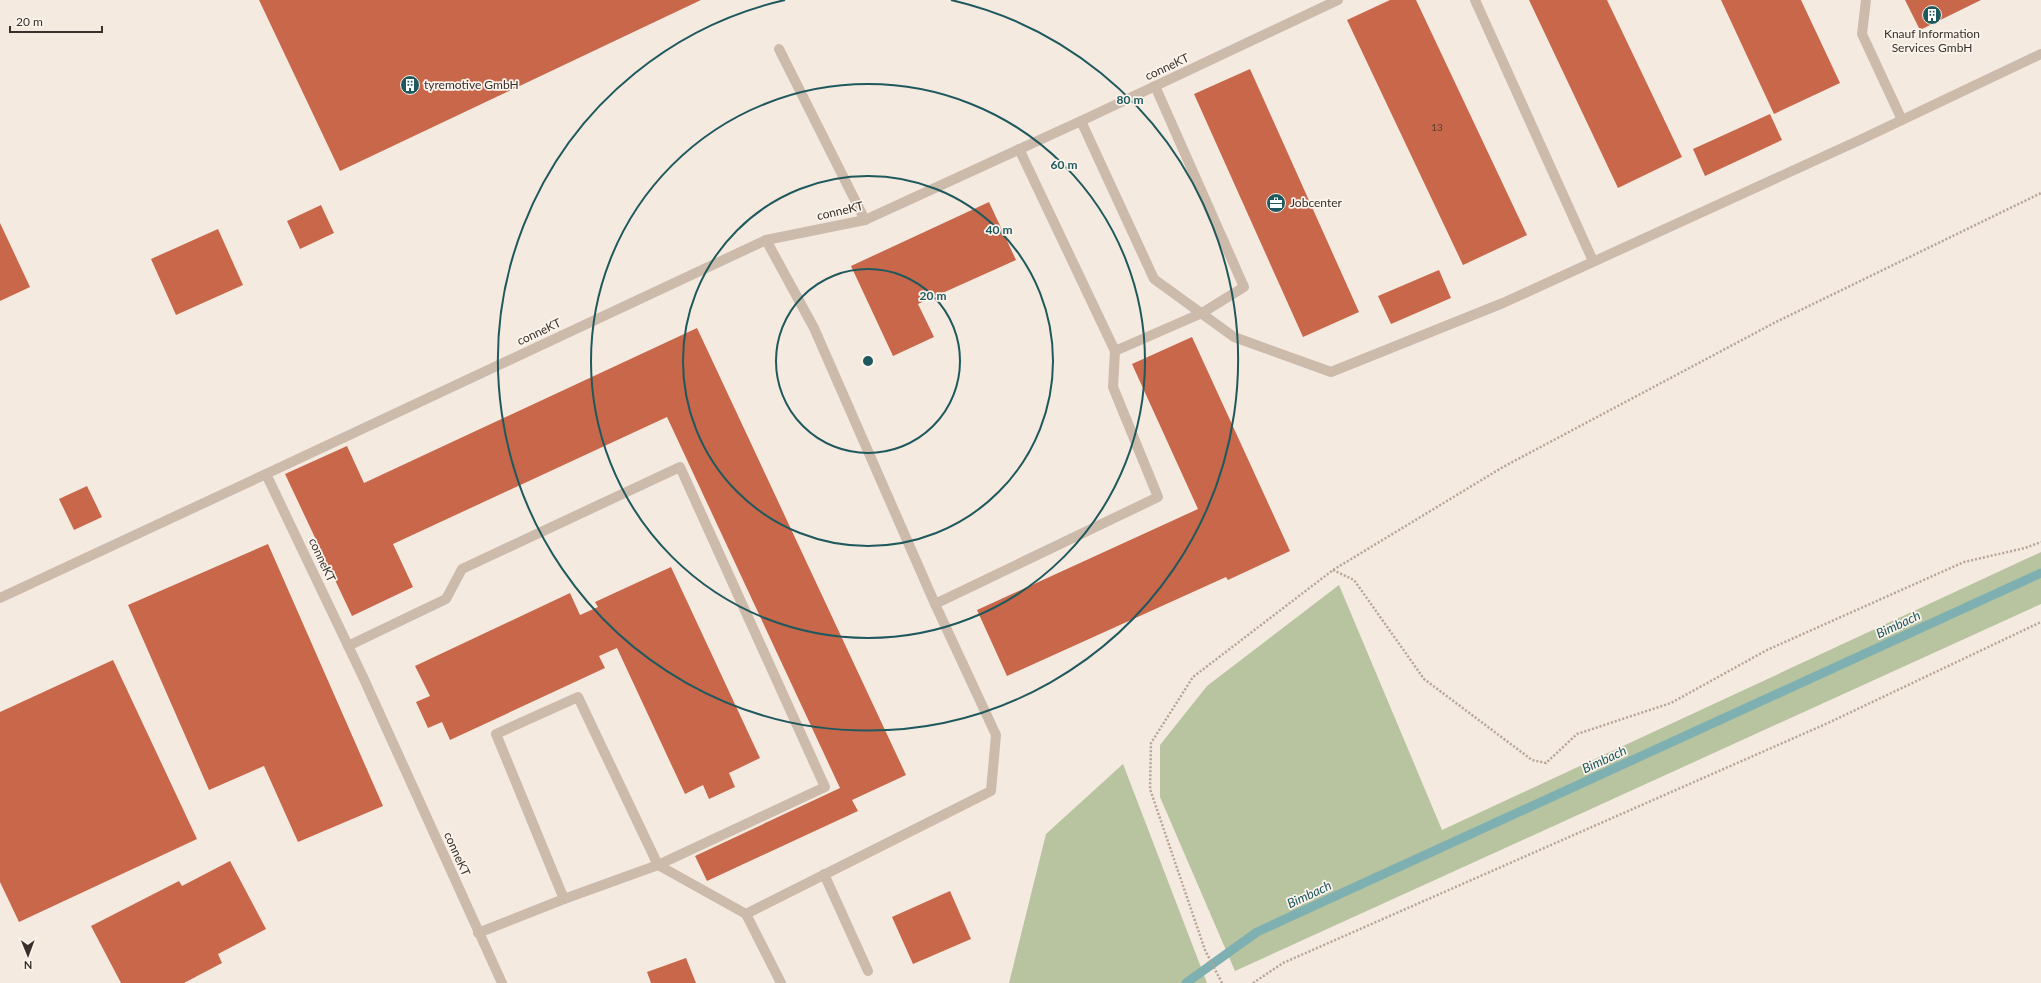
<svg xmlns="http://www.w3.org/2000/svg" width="2041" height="983" viewBox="0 0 2041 983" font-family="Lato,sans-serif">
	<rect width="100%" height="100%" fill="#f4eae0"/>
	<g fill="#b8c39f">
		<polygon points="2041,552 2041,604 1235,971 1160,797 1160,745 1207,686 1339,585 1442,830"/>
		<polygon points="1123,764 1207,983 1009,983 1046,834"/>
	</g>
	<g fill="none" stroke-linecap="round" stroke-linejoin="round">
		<polyline stroke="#7eb0b1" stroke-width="9" points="1186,983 1257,932 2041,573"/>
	</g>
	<g fill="#c8674a">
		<polygon points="259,0 701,0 340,171"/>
		<polygon points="1390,0 1416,0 1527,235 1463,265 1347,20"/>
		<polygon points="1529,0 1607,0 1682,157 1618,188"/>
		<polygon points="1721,0 1801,0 1840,83 1774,114"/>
		<polygon points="1905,0 1981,0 1920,30"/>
		<polygon points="1250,69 1359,312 1303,337 1194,94"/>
		<polygon points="1770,114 1782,140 1705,176 1693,149"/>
		<polygon points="989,202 1016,260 918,304 934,337 893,356 851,266"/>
		<polygon points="321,205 334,233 300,249 287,221"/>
		<polygon points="0,223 30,287 0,301"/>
		<polygon points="218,229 243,285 176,315 151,259"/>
		<polygon points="1439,270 1451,298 1391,324 1378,296"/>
		<polygon points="697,328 906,775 852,800 858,811 707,881 695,856 840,788 667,417 393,544 413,587 352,616 285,474 347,446 364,483"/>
		<polygon points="1192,337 1290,551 1228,580 1226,577 1007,676 977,610 1198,509 1132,364"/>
		<polygon points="87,486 102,517 74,530 59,499"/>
		<polygon points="268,544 383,806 298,842 264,766 209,790 128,605"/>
		<polygon points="671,567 760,758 729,773 735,787 709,799 703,785 685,794 617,648 599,656 605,668 450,740 442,722 428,728 416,702 430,696 415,666 570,593 580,615 598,607 595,602"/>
		<polygon points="113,660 197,839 19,922 0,882 0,712"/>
		<polygon points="230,861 266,929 218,954 222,963 184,983 121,983 91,926 179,881 182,886"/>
		<polygon points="950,891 971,939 913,964 892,917"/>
		<polygon points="686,958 696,983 651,983 647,972"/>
	</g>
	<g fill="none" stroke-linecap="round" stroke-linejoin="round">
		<g stroke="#b8a495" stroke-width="2.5" stroke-dasharray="2 2" stroke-linecap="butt">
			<polyline points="1333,570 1354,580 1424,679 1532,760 1546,763 1577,734 1671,703 1767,650 1964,562 2025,548 2041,542"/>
			<polyline points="1222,983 1205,950 1150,789 1151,743 1193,677 1333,570 1503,467 1774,323 2041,193"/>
			<polyline points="1253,983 1283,963 1828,723 2041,622"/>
		</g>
		<g stroke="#ccbaab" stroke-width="10">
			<polyline points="1475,0 1593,261"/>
			<polyline points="1866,0 1862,34 1902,120"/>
			<polyline points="779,49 865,220"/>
			<polyline points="1081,121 1154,279 1234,337 1331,372 1503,303 1862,139 2041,54"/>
			<polyline points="1019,149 1115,351 1202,313 1244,287 1155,86"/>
			<polyline points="0,598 266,474"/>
			<polyline points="935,604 1158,497 1113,387 1115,351"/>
			<polyline points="348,646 446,599 462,569 680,467 825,787 658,865 564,899 478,933"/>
			<polyline points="824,874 868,971"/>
			<polyline points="564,899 496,734 578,697 658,865 746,914 991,791 996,735 935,604 814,328 766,240"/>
			<polyline points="746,914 781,983"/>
		</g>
		<polyline stroke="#ccbaab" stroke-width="10" points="502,983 363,677 266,474 766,240 865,220 1081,121 1338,0"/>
	</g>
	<g fill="none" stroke="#1f595d" stroke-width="2">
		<circle cx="868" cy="361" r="92"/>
		<circle cx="868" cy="361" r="185"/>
		<circle cx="868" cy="361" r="277"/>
		<path d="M951 0A370 370 0 1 1 785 0"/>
	</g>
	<defs>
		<g id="building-disc" transform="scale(1)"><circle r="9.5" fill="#1f595d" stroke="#fbf4ed"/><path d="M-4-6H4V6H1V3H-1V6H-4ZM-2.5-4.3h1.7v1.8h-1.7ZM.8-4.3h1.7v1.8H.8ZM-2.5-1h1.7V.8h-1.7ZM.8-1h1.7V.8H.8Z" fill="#fff"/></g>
		<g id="office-disc" transform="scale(1)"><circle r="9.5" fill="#1f595d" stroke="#fbf4ed"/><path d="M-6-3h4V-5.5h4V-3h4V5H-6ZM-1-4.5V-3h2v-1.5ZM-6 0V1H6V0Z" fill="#fff"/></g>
	</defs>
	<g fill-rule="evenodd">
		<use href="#building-disc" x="1932" y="15"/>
		<use href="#building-disc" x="410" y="85"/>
		<use href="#office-disc" x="1276" y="203"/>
	</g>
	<g text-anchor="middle" stroke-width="3.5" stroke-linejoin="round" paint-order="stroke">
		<g font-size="10" fill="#5e3d32">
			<text x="1437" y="131">13</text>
		</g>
		<g font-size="12" fill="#3a2f2a" stroke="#fbf4ed" text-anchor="start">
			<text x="1932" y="38" text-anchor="middle">Knauf Information<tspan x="1932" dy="14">Services GmbH</tspan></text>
			<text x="424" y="89">tyremotive GmbH</text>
			<text x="1290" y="207">Jobcenter</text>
		</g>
		<g font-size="12" fill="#3a2f2a" stroke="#fbf4ed">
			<text transform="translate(1167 67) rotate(-25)" y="4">conneKT</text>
			<text transform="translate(840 211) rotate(-13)" y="4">conneKT</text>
			<text transform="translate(539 332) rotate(-25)" y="4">conneKT</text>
			<text transform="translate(322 560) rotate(65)" y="4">conneKT</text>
			<text transform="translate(457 854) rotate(66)" y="4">conneKT</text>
		</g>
		<g font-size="13" font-style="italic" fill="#1f595d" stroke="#fbf4ed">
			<text transform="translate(1898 624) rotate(-25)" y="5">Bimbach</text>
			<text transform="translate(1604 759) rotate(-25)" y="5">Bimbach</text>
			<text transform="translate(1309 894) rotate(-25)" y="5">Bimbach</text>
		</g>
	</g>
	<circle cx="868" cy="361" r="6" fill="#1f595d" stroke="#fbf4ed" stroke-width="2"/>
	<g font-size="12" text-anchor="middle" font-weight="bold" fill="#1f595d" stroke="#fbf4ed" stroke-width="3.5" stroke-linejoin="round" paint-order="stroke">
		<text x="1130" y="104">80 m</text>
		<text x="1064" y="169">60 m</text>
		<text x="999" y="234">40 m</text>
		<text x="933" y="300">20 m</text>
	</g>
	<g transform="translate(28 955) rotate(179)" stroke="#fbf4ed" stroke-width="3" paint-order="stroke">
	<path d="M0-3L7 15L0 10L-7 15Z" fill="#3a2f2a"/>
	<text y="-6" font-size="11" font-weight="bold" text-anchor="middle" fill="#3a2f2a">N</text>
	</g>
	<path d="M10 26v6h92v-6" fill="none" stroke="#3a2f2a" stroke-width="2"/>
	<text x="16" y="26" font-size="12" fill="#3a2f2a" stroke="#fbf4ed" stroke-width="3" paint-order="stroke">20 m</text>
</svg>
